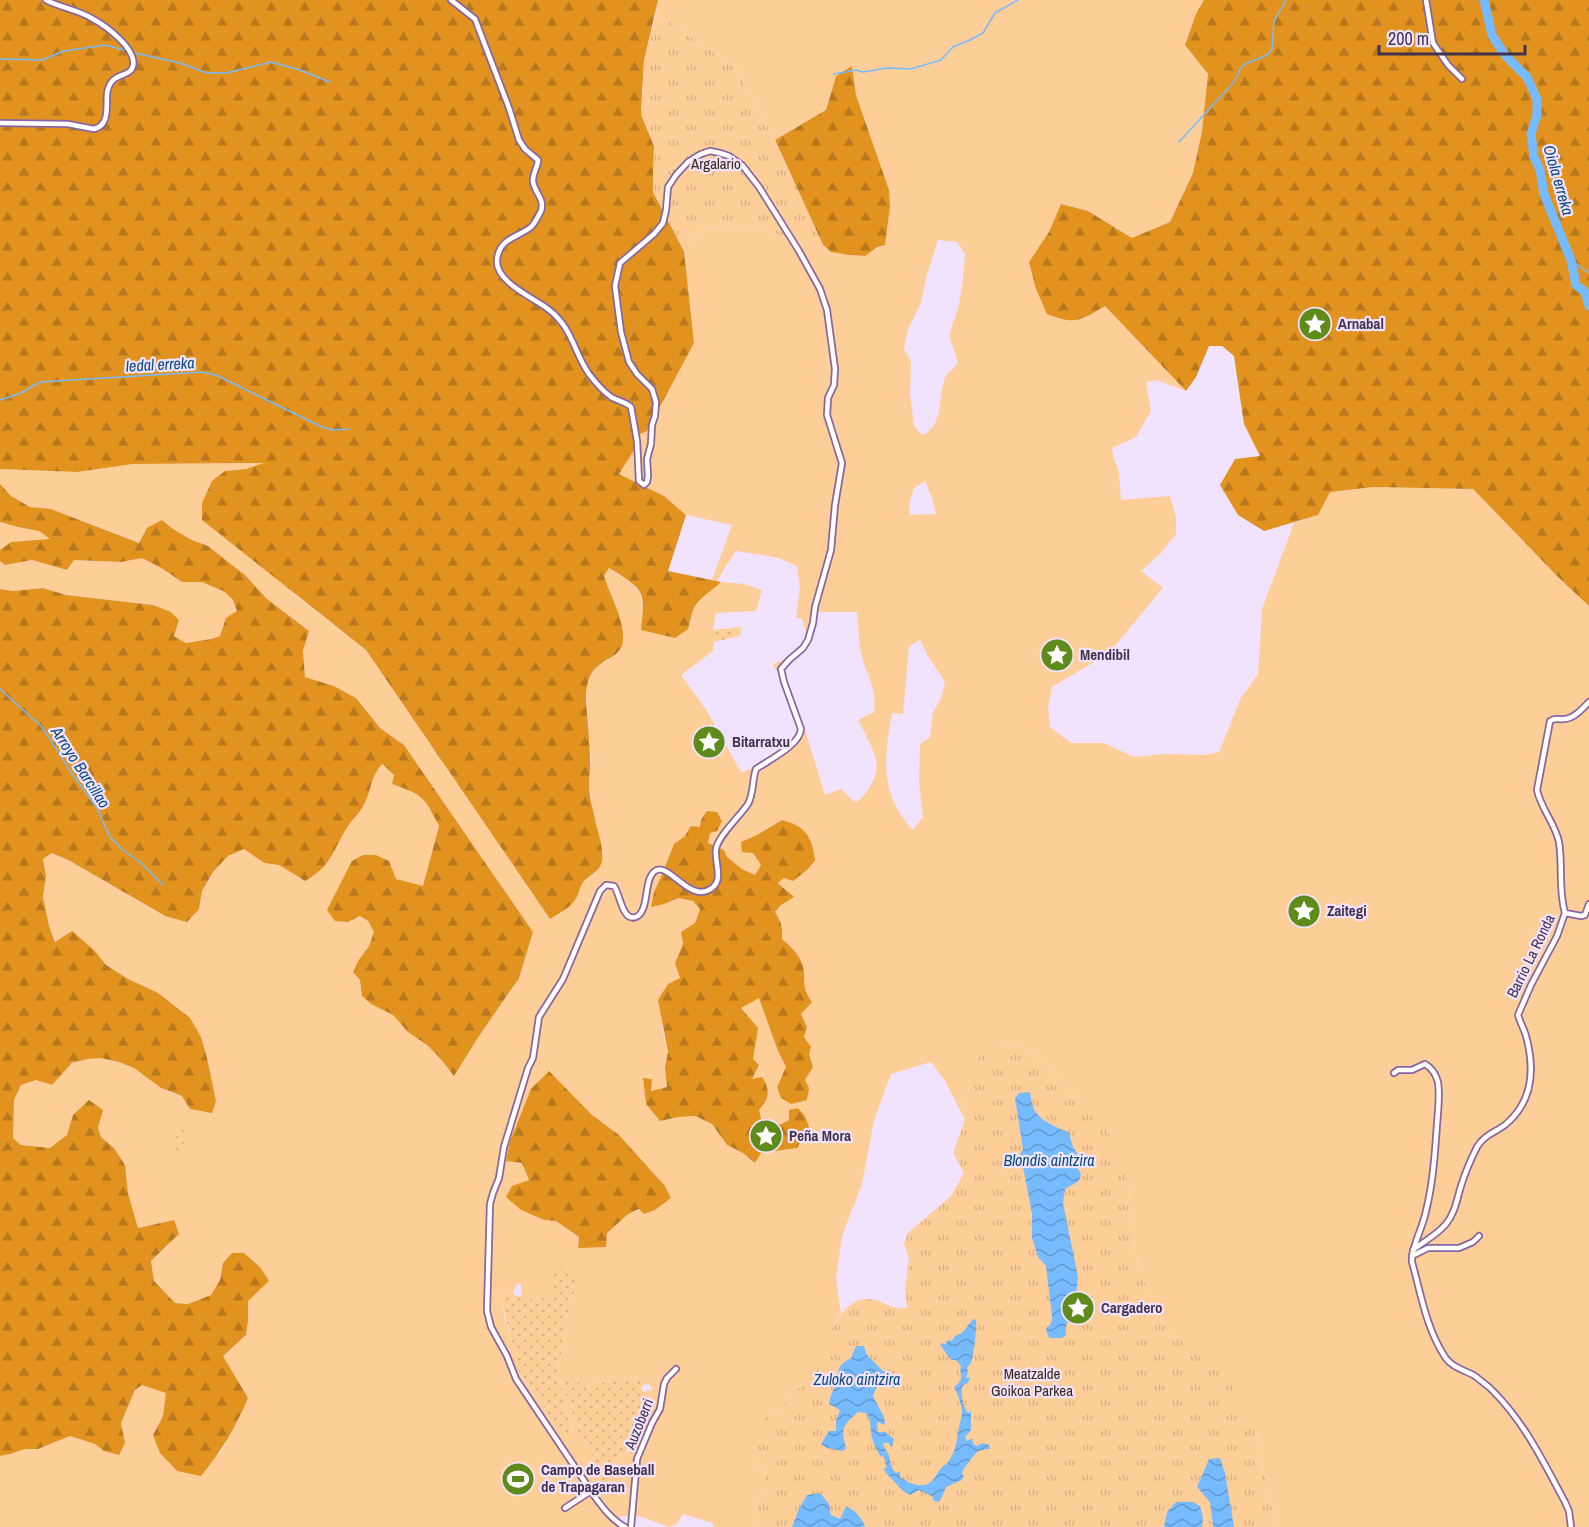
<svg xmlns="http://www.w3.org/2000/svg" width="1589" height="1527" viewBox="0 0 1589 1527" font-family="'Archivo Narrow',sans-serif">
	<defs>
		<pattern id="forest-firs" width="22" height="20" patternUnits="userSpaceOnUse" patternTransform="scale(1.5)"><rect width="22" height="20" fill="#e1921f"/><path d="M5 1l3.5 6h-7zM16 11l3.5 6h-7z" fill="#b8781d"/></pattern>
		<pattern id="park-tufts" width="24" height="20" patternUnits="userSpaceOnUse" patternTransform="scale(1.5)"><rect width="24" height="20" fill="#fece98"/><path d="M3 7l-1-3M5 7V3M7 7l1-3M15 17l-1-3M17 17v-4M19 17l1-3" fill="none" stroke="#dbb185"/></pattern>
		<pattern id="garden-dots" width="8" height="8" patternUnits="userSpaceOnUse" patternTransform="scale(1.5)"><rect width="8" height="8" fill="#fece98"/><path d="M2 2h.1M6 6h.1" fill="none" stroke="#dbb185" stroke-width="1.8" stroke-linecap="round"/></pattern>
		<pattern id="water-waves" width="16" height="10" patternUnits="userSpaceOnUse" patternTransform="scale(1.5)"><rect width="16" height="10" fill="#76bbff"/><path d="M0 5q4-4 8 0t8 0" fill="none" stroke="#6299d1"/></pattern>
	</defs>
	<rect width="100%" height="100%" fill="#f1e3fd"/>
	<g fill="#fece98" fill-rule="evenodd">
		<path d="M 658,0 L 1204,0 L 1196,14 L 1185,45 L 1208,74 L 1202,131 L 1193,173 L 1170,222 L 1133,238 L 1088,211 L 1061,204 L 1049,232 L 1029,262 L 1080,320 L 1105,306 L 1186,391 L 1157,380 L 1146,382 L 1151,411 L 1136,437 L 1112,448 L 1113,456 L 1119,472 L 1121,500 L 1170,496 L 1176,518 L 1176,534 L 1161,553 L 1141,571 L 1163,588 L 1109,653 L 1052,687 L 1048,708 L 1050,727 L 1071,743 L 1104,743 L 1134,757 L 1167,754 L 1205,755 L 1219,752 L 1241,698 L 1258,674 L 1262,609 L 1294,523 L 1318,515 L 1329,492 L 1373,487 L 1473,489 L 1558,577 L 1589,606 L 1589,1527 L 1277,1527 L 1263,1470 L 1255,1429 L 1171,1337 L 1154,1306 L 1137,1261 L 1128,1183 L 1081,1098 L 1067,1090 L 1049,1067 L 1025,1048 L 992,1045 L 970,1077 L 965,1120 L 945,1081 L 931,1062 L 891,1074 L 874,1120 L 862,1184 L 842,1236 L 836,1279 L 841,1313 L 835,1322 L 811,1381 C 795,1389 790,1394 782,1410 L 774,1413 L 751,1460 C 776,1477 764,1481 757,1502 C 754,1510 753,1519 752,1527 L 713,1527 L 713,1523 L 683,1514 L 677,1524 L 669,1527 L 639,1516 L 621,1516 L 617,1524 L 620,1527 L 0,1527 L 0,1456 L 10,1454 L 25,1449 L 38,1449 L 70,1436 L 95,1444 L 104,1451 L 125,1443 L 121,1423 L 135,1390 L 142,1385 L 167,1392 L 163,1416 L 153,1435 L 219,1455 L 238,1421 L 248,1398 L 223,1356 L 246,1335 L 248,1321 L 248,1301 L 260,1267 L 244,1253 L 233,1253 L 223,1263 L 220,1280 L 211,1295 L 188,1304 L 175,1303 L 154,1281 L 151,1261 L 168,1246 L 173,1220 L 138,1228 L 128,1193 L 125,1165 L 114,1148 L 101,1137 L 98,1128 L 73,1115 L 68,1135 L 50,1148 L 21,1145 L 13,1138 L 14,1100 L 21,1085 L 36,1080 L 52,1085 C 58,1079 64,1070 71,1065 C 88,1052 117,1059 134,1068 C 144,1074 152,1082 161,1088 C 177,1097 198,1098 216,1101 L 207,1058 L 201,1037 L 128,979 L 106,965 L 95,951 L 56,942 L 49,926 L 43,897 L 46,876 L 43,859 L 52,853 L 70,861 L 164,916 L 199,909 L 202,891 L 213,872 L 228,856 L 244,849 L 264,863 L 279,865 L 304,881 L 365,804 L 373,776 L 381,764 L 394,775 L 392,784 C 423,795 425,796 439,826 L 423,887 L 396,879 L 389,861 L 376,855 L 348,922 L 360,916 L 368,921 L 374,932 L 369,946 L 358,961 L 362,996 L 393,1015 L 408,1032 L 427,1045 L 440,1058 L 477,1039 L 519,978 L 533,932 L 404,745 L 380,728 L 356,698 L 334,686 L 305,677 L 303,651 L 309,631 L 267,599 L 245,575 L 208,546 L 192,540 L 173,529 L 163,520 L 140,543 L 51,509 L 30,507 L 11,496 L 0,484 L 0,469 L 77,472 L 133,464 L 267,463 L 246,469 L 225,471 L 294,594 L 366,650 L 550,919 L 575,900 L 580,886 L 585,880 L 596,873 L 603,854 L 593,814 L 589,782 L 591,763 L 586,688 L 591,675 L 598,665 L 610,659 L 619,651 L 609,593 L 603,576 L 608,568 L 630,582 L 640,592 L 643,612 L 690,625 C 691,620 691,614 693,610 C 698,598 712,591 721,582 L 744,584 L 762,590 L 756,611 L 716,613 L 713,630 L 714,642 L 713,651 L 681,675 L 707,711 L 741,772 L 744,772 L 752,768 L 798,736 L 798,728 L 779,674 L 773,664 C 788,659 799,651 807,637 L 802,618 L 796,618 L 800,588 L 797,566 L 779,558 L 736,551 L 716,582 L 712,580 L 732,525 L 686,515 L 664,496 L 619,474 L 638,444 L 635,436 L 694,343 L 684,251 L 695,235 L 708,228 L 733,226 L 762,229 L 805,245 L 849,255 L 865,256 L 885,244 L 890,207 L 889,190 L 856,95 L 852,66 L 836,76 L 826,110 L 775,140 L 737,69 L 656,13 ZM 938,240 L 957,242 L 965,254 L 963,279 L 959,305 L 949,335 L 958,363 C 954,367 948,373 945,378 C 937,397 945,426 922,435 L 914,426 L 910,394 L 911,362 L 904,349 L 908,329 L 921,303 L 926,278 ZM 925,481 L 932,498 L 936,514 L 910,515 L 909,504 L 914,488 ZM 817,612 L 857,612 C 859,628 858,646 863,660 C 869,680 877,690 874,712 L 858,720 C 863,729 874,750 876,760 C 879,776 869,792 857,802 L 852,800 L 841,789 L 825,795 L 807,736 L 785,676 C 786,660 801,657 809,646 C 815,636 816,623 817,612 ZM 920,640 L 928,656 L 945,682 L 941,698 L 933,713 L 930,737 L 920,744 L 919,782 L 923,816 L 913,830 C 879,793 884,758 892,713 L 903,714 L 909,646 ZM 781,820 L 783,878 L 778,883 L 787,890 L 781,905 L 775,912 C 781,921 783,928 782,939 L 801,960 L 804,969 L 803,982 L 807,995 L 801,1014 L 807,1027 L 804,1037 L 813,1067 L 805,1080 L 777,1087 L 786,1067 L 778,1051 L 759,997 L 740,1007 L 757,1028 L 753,1059 L 759,1065 L 752,1079 L 762,1122 C 773,1126 779,1126 789,1120 L 796,1148 L 761,1153 L 755,1163 L 743,1153 L 727,1145 L 712,1124 L 695,1116 L 679,1117 L 660,1121 L 646,1104 L 643,1078 L 652,1079 L 650,1091 L 667,1087 L 665,1067 L 668,1052 L 662,1028 L 680,978 L 675,963 L 683,944 L 681,932 L 695,923 L 700,909 L 693,901 L 679,898 L 664,904 L 654,892 L 660,879 L 674,844 L 685,836 L 691,826 L 700,827 L 710,832 L 708,843 L 724,850 L 727,857 L 742,869 L 755,875 L 761,865 L 753,853 L 741,842 L 757,835 ZM 549,1072 L 592,1115 L 619,1135 L 665,1186 L 671,1198 L 627,1215 L 607,1233 L 578,1248 L 579,1237 L 556,1221 L 544,1220 L 521,1210 L 529,1180 L 522,1163 ZM 521,1284 L 522,1299 L 549,1298 L 576,1290 L 569,1301 L 572,1303 L 568,1313 L 558,1372 L 558,1379 L 574,1434 L 566,1438 L 557,1427 L 533,1391 L 521,1376 L 505,1319 L 501,1299 L 504,1292 L 513,1295 L 513,1290 L 516,1289 L 516,1285 ZM 569,1374 L 579,1383 L 587,1385 L 641,1377 L 646,1384 L 649,1384 L 652,1389 L 650,1391 L 649,1389 L 646,1391 L 652,1400 L 645,1434 L 632,1442 L 635,1445 L 618,1463 L 615,1461 L 614,1463 L 619,1468 L 602,1485 L 592,1456 L 590,1441 L 579,1438 L 563,1381 Z"/>
		<polygon points="0,522 18,527 39,531 51,540 11,542 0,550"/>
		<polygon points="142,558 163,569 182,582 202,582 225,592 233,600 237,611 220,636 211,639 186,643 174,636 179,620 171,612 153,605 66,595 43,588 13,591 0,589 0,561 5,565 32,560 67,570 74,560 121,562"/>
	</g>
	<g fill="url(#forest-firs)">
		<path d="M 0,0 L 658,0 L 644,61 L 641,114 L 654,146 L 653,192 L 684,251 L 694,343 L 647,431 L 635,436 L 638,444 L 619,474 L 664,496 L 686,515 L 668,571 L 721,582 C 712,591 698,598 693,610 C 691,616 690,623 688,629 L 675,638 L 641,630 C 642,620 645,601 640,592 C 635,583 617,573 609,568 L 604,576 C 610,597 624,617 623,640 C 623,654 608,658 599,665 C 589,672 586,686 586,697 C 587,718 590,740 590,761 C 591,768 589,776 589,783 C 589,794 592,805 594,815 C 596,827 606,852 601,864 C 598,872 592,874 585,880 C 579,885 580,893 575,900 C 570,908 559,913 550,919 L 366,650 L 202,520 L 202,503 L 212,481 L 225,471 L 246,469 L 264,463 L 133,464 L 77,472 L 0,469 Z"/>
		<path d="M 1204,0 L 1589,0 L 1589,606 L 1558,577 L 1473,489 L 1373,487 L 1330,492 L 1318,515 L 1264,531 L 1238,515 L 1220,485 L 1235,459 L 1260,456 L 1244,424 L 1234,356 L 1222,346 L 1209,346 L 1196,377 L 1186,391 L 1105,306 C 1080,321 1076,325 1047,314 L 1036,289 L 1029,262 L 1049,232 L 1061,204 L 1088,211 L 1132,238 L 1170,222 L 1193,173 L 1202,131 L 1208,74 L 1185,45 L 1196,14 Z"/>
		<polygon points="852,66 856,95 889,190 890,207 885,245 878,247 865,256 849,255 831,252 823,245 775,140 826,110 836,76"/>
		<path d="M 0,484 L 11,496 L 30,507 L 51,509 L 139,543 L 147,528 L 162,520 L 173,529 L 192,540 L 208,546 L 245,575 L 267,599 L 309,631 L 303,651 L 305,677 L 334,686 L 356,698 L 380,728 L 404,745 L 533,932 L 519,978 L 477,1039 L 454,1076 L 440,1058 L 427,1045 L 408,1032 L 393,1015 L 371,1004 L 362,996 L 360,980 L 353,972 L 358,961 L 369,946 L 374,932 L 368,921 L 360,916 L 348,922 L 335,921 L 327,910 L 352,861 L 363,855 L 376,855 L 389,861 L 396,879 L 423,886 L 439,826 C 424,796 423,795 392,784 L 394,775 L 382,764 C 370,778 372,788 365,803 C 361,811 353,819 348,826 C 332,851 332,866 305,881 L 279,865 L 264,863 L 244,849 L 228,856 L 213,872 L 202,891 L 199,909 L 187,922 L 165,916 L 70,861 L 52,853 L 43,859 L 46,876 L 43,897 L 49,926 L 55,942 L 72,931 L 95,951 L 106,965 L 128,979 L 158,993 L 190,1018 L 201,1037 L 207,1058 L 216,1101 L 212,1113 L 190,1109 L 182,1096 L 161,1088 L 134,1068 L 119,1062 L 101,1058 L 87,1059 L 72,1063 L 52,1085 L 36,1080 L 21,1085 L 14,1100 L 13,1138 L 21,1145 L 50,1148 L 67,1135 L 73,1115 L 89,1100 L 103,1110 L 98,1128 L 101,1137 L 114,1148 L 125,1165 L 128,1193 L 138,1228 L 174,1220 L 179,1234 L 151,1261 L 154,1281 L 175,1303 L 188,1304 L 211,1295 L 220,1280 L 223,1263 L 232,1253 L 244,1253 L 260,1267 L 269,1281 L 248,1301 L 248,1321 L 246,1335 L 223,1356 L 248,1398 C 235,1429 222,1450 201,1476 L 177,1471 L 160,1453 L 153,1435 L 163,1416 L 166,1393 L 142,1385 L 135,1390 L 121,1423 L 125,1443 L 119,1455 L 104,1451 L 95,1444 L 70,1436 L 38,1449 L 25,1449 L 10,1454 L 0,1456 L 0,589 L 13,591 L 43,588 L 66,595 L 153,605 L 171,612 L 179,620 L 174,636 L 186,643 L 211,639 L 220,636 L 226,618 L 237,611 L 233,600 L 225,592 L 202,582 L 182,582 L 163,569 L 142,558 L 121,562 L 74,560 L 67,570 L 32,560 L 5,565 L 0,561 L 0,550 L 11,542 L 50,539 L 39,531 L 18,527 L 0,522 Z"/>
		<path d="M 707,811 L 717,812 L 722,821 L 717,831 L 710,833 L 708,843 L 724,850 L 727,857 L 742,869 L 755,875 L 761,865 L 753,853 L 742,852 L 741,842 L 757,835 L 782,820 C 805,826 812,836 815,860 L 808,869 L 793,881 L 784,878 L 778,883 L 794,897 L 781,905 L 775,912 C 781,921 783,928 782,939 C 789,945 797,952 801,961 C 808,975 799,985 812,1002 L 801,1014 L 807,1027 L 804,1037 L 811,1047 L 809,1054 L 813,1067 L 805,1080 L 809,1088 L 807,1100 L 791,1104 L 781,1098 L 777,1087 L 786,1067 L 778,1051 L 759,998 L 741,1008 L 758,1028 L 753,1059 L 759,1065 L 752,1079 L 762,1077 C 771,1090 769,1099 759,1110 L 762,1122 C 773,1126 779,1126 789,1120 L 789,1110 L 798,1108 L 805,1116 L 809,1127 L 797,1148 L 761,1153 L 755,1163 L 743,1153 L 727,1145 L 712,1124 L 695,1116 L 679,1117 L 660,1121 L 646,1104 L 643,1078 L 652,1079 L 651,1091 L 667,1087 L 665,1067 L 668,1052 L 658,1000 L 668,984 L 680,978 L 675,963 L 683,944 L 681,932 L 695,923 L 700,909 L 693,901 L 679,898 L 664,904 L 651,907 L 654,892 L 660,879 L 674,844 L 685,836 L 691,826 L 700,827 L 701,820 Z"/>
		<polygon points="549,1071 592,1115 619,1135 665,1186 671,1198 655,1210 644,1214 639,1209 627,1215 607,1233 606,1247 578,1248 579,1237 556,1221 544,1220 521,1210 506,1197 512,1186 529,1180 522,1163 506,1161 510,1141 531,1089"/>
	</g>
	<g fill="url(#park-tufts)">
		<polygon points="656,13 737,69 775,140 823,245 831,252 805,245 763,229 733,226 707,228 695,235 684,251 653,192 654,146 641,114 644,61"/>
		<path d="M 992,1045 L 1025,1048 L 1049,1067 L 1067,1090 L 1081,1098 L 1115,1141 L 1128,1183 L 1137,1261 L 1154,1306 L 1171,1337 L 1198,1340 L 1218,1362 L 1241,1402 L 1255,1429 L 1263,1470 L 1277,1527 L 752,1527 C 753,1519 754,1510 757,1502 C 764,1481 776,1477 751,1460 C 750,1455 747,1447 748,1442 C 750,1426 769,1415 782,1410 C 790,1394 795,1389 811,1381 C 820,1357 836,1300 866,1299 C 876,1298 884,1304 893,1307 C 898,1309 903,1308 907,1308 L 905,1289 L 909,1259 L 904,1244 L 908,1233 L 951,1196 L 964,1173 L 953,1153 L 965,1120 L 970,1077 L 980,1055 Z"/>
	</g>
	<g fill="url(#garden-dots)">
		<polygon points="741,627 740,636 714,642 713,630"/>
		<path d="M 187,1125 L 192,1132 L 185,1140 L 180,1154 L 172,1150 C 174,1141 178,1130 187,1125 Z"/>
		<polygon points="552,1268 578,1272 576,1290 569,1301 572,1303 568,1313 558,1372 558,1379 574,1435 566,1438 557,1427 533,1391 519,1372 501,1299 504,1292 522,1297 522,1299 549,1298"/>
		<polygon points="569,1374 579,1383 587,1385 641,1377 646,1384 641,1387 643,1392 646,1391 652,1400 655,1407 653,1417 645,1434 629,1446 629,1447 626,1451 627,1453 618,1463 615,1462 614,1463 619,1468 620,1472 601,1485 592,1456 590,1442 583,1446 579,1438 563,1381 562,1376"/>
	</g>
	<g fill="url(#water-waves)">
		<path d="M 1030,1092 C 1031,1098 1032,1106 1035,1111 C 1042,1122 1059,1128 1069,1133 L 1073,1147 L 1079,1156 L 1076,1165 L 1081,1174 L 1079,1181 L 1065,1189 L 1063,1203 L 1078,1277 L 1075,1306 L 1066,1326 L 1066,1335 L 1062,1338 L 1049,1338 L 1046,1329 L 1051,1323 L 1052,1316 L 1046,1266 L 1038,1257 L 1032,1238 L 1032,1214 L 1024,1172 L 1019,1156 L 1023,1149 L 1015,1098 L 1019,1093 Z"/>
		<path d="M 973,1319 L 976,1320 C 977,1326 974,1353 972,1360 C 971,1364 969,1365 967,1368 L 968,1372 L 966,1378 L 970,1377 L 968,1383 L 963,1385 C 960,1394 963,1406 968,1413 L 971,1411 L 971,1430 L 965,1437 L 967,1441 L 972,1438 L 973,1444 L 977,1446 L 983,1443 L 989,1445 L 990,1449 C 977,1449 976,1453 969,1462 C 965,1467 963,1468 962,1475 L 964,1475 L 962,1480 L 946,1487 L 942,1497 L 939,1502 L 934,1501 L 932,1496 L 919,1490 L 910,1495 L 903,1491 L 885,1472 L 884,1468 L 887,1467 L 883,1455 L 881,1457 C 876,1449 872,1441 871,1432 C 870,1424 871,1420 866,1413 L 858,1412 C 842,1427 841,1427 846,1448 L 843,1451 L 827,1448 L 821,1444 L 829,1431 L 836,1431 L 836,1421 L 840,1410 L 829,1404 C 830,1396 832,1393 835,1386 C 843,1372 831,1369 851,1358 L 856,1346 L 864,1346 L 867,1355 L 894,1382 L 895,1388 L 882,1384 L 876,1388 L 873,1396 L 884,1417 L 885,1425 L 877,1422 L 878,1432 L 885,1432 L 894,1439 L 892,1447 L 888,1443 L 883,1443 C 884,1449 887,1450 889,1456 C 891,1463 890,1467 896,1473 L 900,1471 L 900,1477 C 909,1484 924,1490 933,1480 C 936,1476 938,1472 941,1468 C 944,1464 945,1466 948,1462 C 956,1452 957,1439 959,1427 C 959,1423 962,1418 962,1413 C 962,1405 958,1395 954,1387 C 961,1382 963,1378 960,1370 L 961,1366 L 956,1360 L 952,1360 C 946,1356 945,1350 940,1345 L 942,1343 L 946,1344 L 947,1341 L 950,1340 L 952,1341 L 955,1336 L 962,1333 Z"/>
		<polygon points="1220,1458 1225,1473 1234,1527 1213,1527 1210,1502 1197,1487 1209,1459"/>
		<path d="M 820,1493 L 829,1504 L 831,1515 L 840,1519 L 846,1506 C 856,1511 861,1516 865,1527 L 792,1527 L 799,1509 L 807,1495 Z"/>
		<polygon points="1176,1502 1193,1502 1200,1506 1203,1517 1202,1527 1164,1527 1167,1512"/>
	</g>
	<g fill="none" stroke-linecap="round" stroke-linejoin="round">
		<g stroke="#76bbff" stroke-width="1.5">
			<polyline points="135,53 180,63 207,73 226,73 271,62 300,70 330,82"/>
			<polyline points="0,59 42,60 64,51 105,45 124,50"/>
			<polyline points="834,74 856,70 863,72 887,68 911,69 941,60 953,47 970,40 983,33 995,13 1018,0"/>
			<polyline points="1179,142 1234,82 1241,68 1245,64 1267,55 1272,49 1274,21 1286,0"/>
			<polyline points="1571,260 1589,273"/>
			<polyline points="0,400 21,393 40,382 202,372 216,375 322,427 333,430 349,429"/>
			<polyline points="0,689 42,727 71,772 97,808 110,837 124,851 140,862 163,885"/>
		</g>
		<polyline stroke="#76bbff" stroke-width="9" points="1484,0 1492,35 1505,55 1527,77 1537,99 1537,115 1531,134 1534,157 1540,170 1544,194 1571,260 1576,285 1585,292 1589,306"/>
		<g stroke="#8767a1" stroke-width="8">
			<g id="minor">
				<path d="M 451,0 L 475,19 L 509,108 L 519,140 L 525,149 L 538,160 C 538,167 532,174 533,182 C 535,193 545,199 541,211 C 538,217 535,223 531,227 C 517,238 499,238 497,260 C 495,282 534,298 548,309 C 573,328 573,351 589,374 C 595,382 603,391 611,397 C 618,401 626,402 631,407 L 637,441 L 639,481 L 644,485 L 647,482 L 648,476 L 647,459 L 651,444 L 652,425 L 655,416 L 656,402 L 652,389 L 637,374 L 629,362 L 621,332 L 615,286 L 620,263 L 654,234 L 663,223 L 666,210 L 668,187 L 676,175 L 688,162 L 701,154 L 710,151 L 720,153 L 729,156 L 742,165 L 759,187 L 799,251 L 820,289 L 827,310 L 835,369 L 834,385 L 828,398 L 827,415 L 842,463 L 835,505 L 831,550 L 815,607 L 813,623 L 808,640 L 803,648 L 789,660 L 781,669 L 784,682 L 801,729 C 800,745 769,760 756,769 C 752,780 754,793 748,804 C 740,816 718,836 716,849 C 714,862 724,879 712,888 C 690,905 669,861 655,871 C 643,879 650,911 636,917 C 622,922 620,893 614,886 L 606,885 L 600,891 L 563,979 L 539,1017 L 533,1058 L 528,1068 L 504,1147 L 499,1178 L 493,1193 L 490,1204 L 487,1311 L 491,1327 L 507,1356 L 516,1379 L 595,1497 C 603,1508 612,1520 625,1527"/>
				<polyline points="1426,0 1433,43 1448,65 1462,79"/>
				<path d="M 0,123 L 68,124 L 94,129 C 110,125 106,107 107,94 C 110,70 130,79 133,66 C 137,49 106,26 93,19 C 79,10 61,8 46,0"/>
				<path d="M 1589,702 C 1583,708 1574,719 1564,719 C 1558,720 1556,717 1550,721 L 1537,790 C 1541,809 1555,823 1559,842 C 1563,866 1558,889 1565,913 L 1581,916 L 1585,915 L 1589,904"/>
				<path d="M 1394,1073 L 1398,1070 L 1412,1070 L 1425,1064 C 1432,1068 1436,1075 1438,1082 C 1440,1096 1438,1111 1437,1124 C 1435,1153 1433,1183 1426,1211 C 1423,1226 1415,1240 1412,1256 L 1412,1262 C 1421,1294 1426,1328 1445,1357 C 1452,1368 1465,1370 1475,1376 C 1480,1380 1485,1384 1490,1388 C 1524,1421 1543,1461 1565,1502 L 1569,1511 L 1571,1527"/>
				<path d="M 1413,1250 C 1424,1241 1437,1235 1446,1224 C 1455,1213 1457,1199 1461,1186 C 1465,1173 1471,1159 1477,1147 C 1483,1136 1495,1132 1505,1125 C 1533,1102 1535,1069 1526,1036 C 1524,1029 1520,1022 1518,1015 L 1531,985 L 1557,936 L 1565,913"/>
				<polyline points="1412,1256 1428,1248 1459,1248 1473,1242 1479,1236"/>
				<polyline points="565,1508 591,1491"/>
				<polyline points="631,1527 637,1459 652,1423 660,1409 664,1384 667,1378 676,1369"/>
			</g>
		</g>
		<use href="#minor" stroke="#fff" stroke-width="4.5"/>
	</g>
	<defs>
		<g id="sight-disc" transform="scale(1.725)"><circle r="9.5" fill="#5f8b1b" stroke="#f1e3fd"/><path d="M0-6L1.8-2.2L6-1.7L2.9 1.2L3.7 5.4L0 3.3L-3.7 5.4L-2.9 1.2L-6-1.7L-1.8-2.2Z" fill="#fff"/></g>
		<g id="stadium-disc" transform="scale(1.725)"><circle r="9.5" fill="#5f8b1b" stroke="#f1e3fd"/><path d="M0-5a6.5 5 0 1 0 0 10a6.5 5 0 1 0 0-10ZM-3.5-1.8h7v3.6h-7Z" fill="#fff"/></g>
	</defs>
	<g fill-rule="evenodd">
		<use href="#sight-disc" x="1315" y="324"/>
		<use href="#sight-disc" x="1057" y="655"/>
		<use href="#sight-disc" x="709" y="742"/>
		<use href="#sight-disc" x="1304" y="911"/>
		<use href="#sight-disc" x="766" y="1136"/>
		<use href="#sight-disc" x="1078" y="1308"/>
		<use href="#stadium-disc" x="518" y="1479"/>
	</g>
	<g text-anchor="middle" stroke-width="4.5" stroke-linejoin="round" paint-order="stroke">
		<g font-size="15" fill="#392a19" stroke="#f1e3fd">
			<text x="716" y="169">Argalario</text>
			<text x="1032" y="1379">Meatzalde<tspan x="1032" dy="17">Goikoa Parkea</tspan></text>
		</g>
		<g font-size="15" font-weight="bold" fill="#41334d" stroke="#f1e3fd" text-anchor="start">
			<text x="1338" y="329">Arnabal</text>
			<text x="1080" y="660">Mendibil</text>
			<text x="732" y="747">Bitarratxu</text>
			<text x="1327" y="916">Zaitegi</text>
			<text x="789" y="1141">Peña Mora</text>
			<text x="1101" y="1313">Cargadero</text>
			<text x="541" y="1475">Campo de Baseball<tspan x="541" dy="17">de Trapagaran</tspan></text>
		</g>
		<g font-size="15" fill="#41334d" stroke="#f1e3fd">
			<text transform="translate(1531 956) rotate(-64)" y="5">Barrio La Ronda</text>
			<text transform="translate(639 1424) rotate(-68)" y="5">Auzoberri</text>
		</g>
		<g font-size="16" font-style="italic" fill="#084b81" stroke="#f1e3fd">
			<text transform="translate(1559 180) rotate(74)" y="6">Oiola erreka</text>
			<text transform="translate(160 364) rotate(-3)" y="6">Iedal erreka</text>
			<text transform="translate(81 767) rotate(57)" y="6">Arroyo Barcillao</text>
			<text x="1049" y="1166">Blondis aintzira</text>
			<text x="857" y="1385">Zuloko aintzira</text>
		</g>
	</g>
	<path d="M1379 45v9h146v-9" fill="none" stroke="#41334d" stroke-width="3"/>
	<text x="1388" y="45" font-size="18" fill="#41334d" stroke="#f1e3fd" stroke-width="4.5" paint-order="stroke">200 m</text>
</svg>
